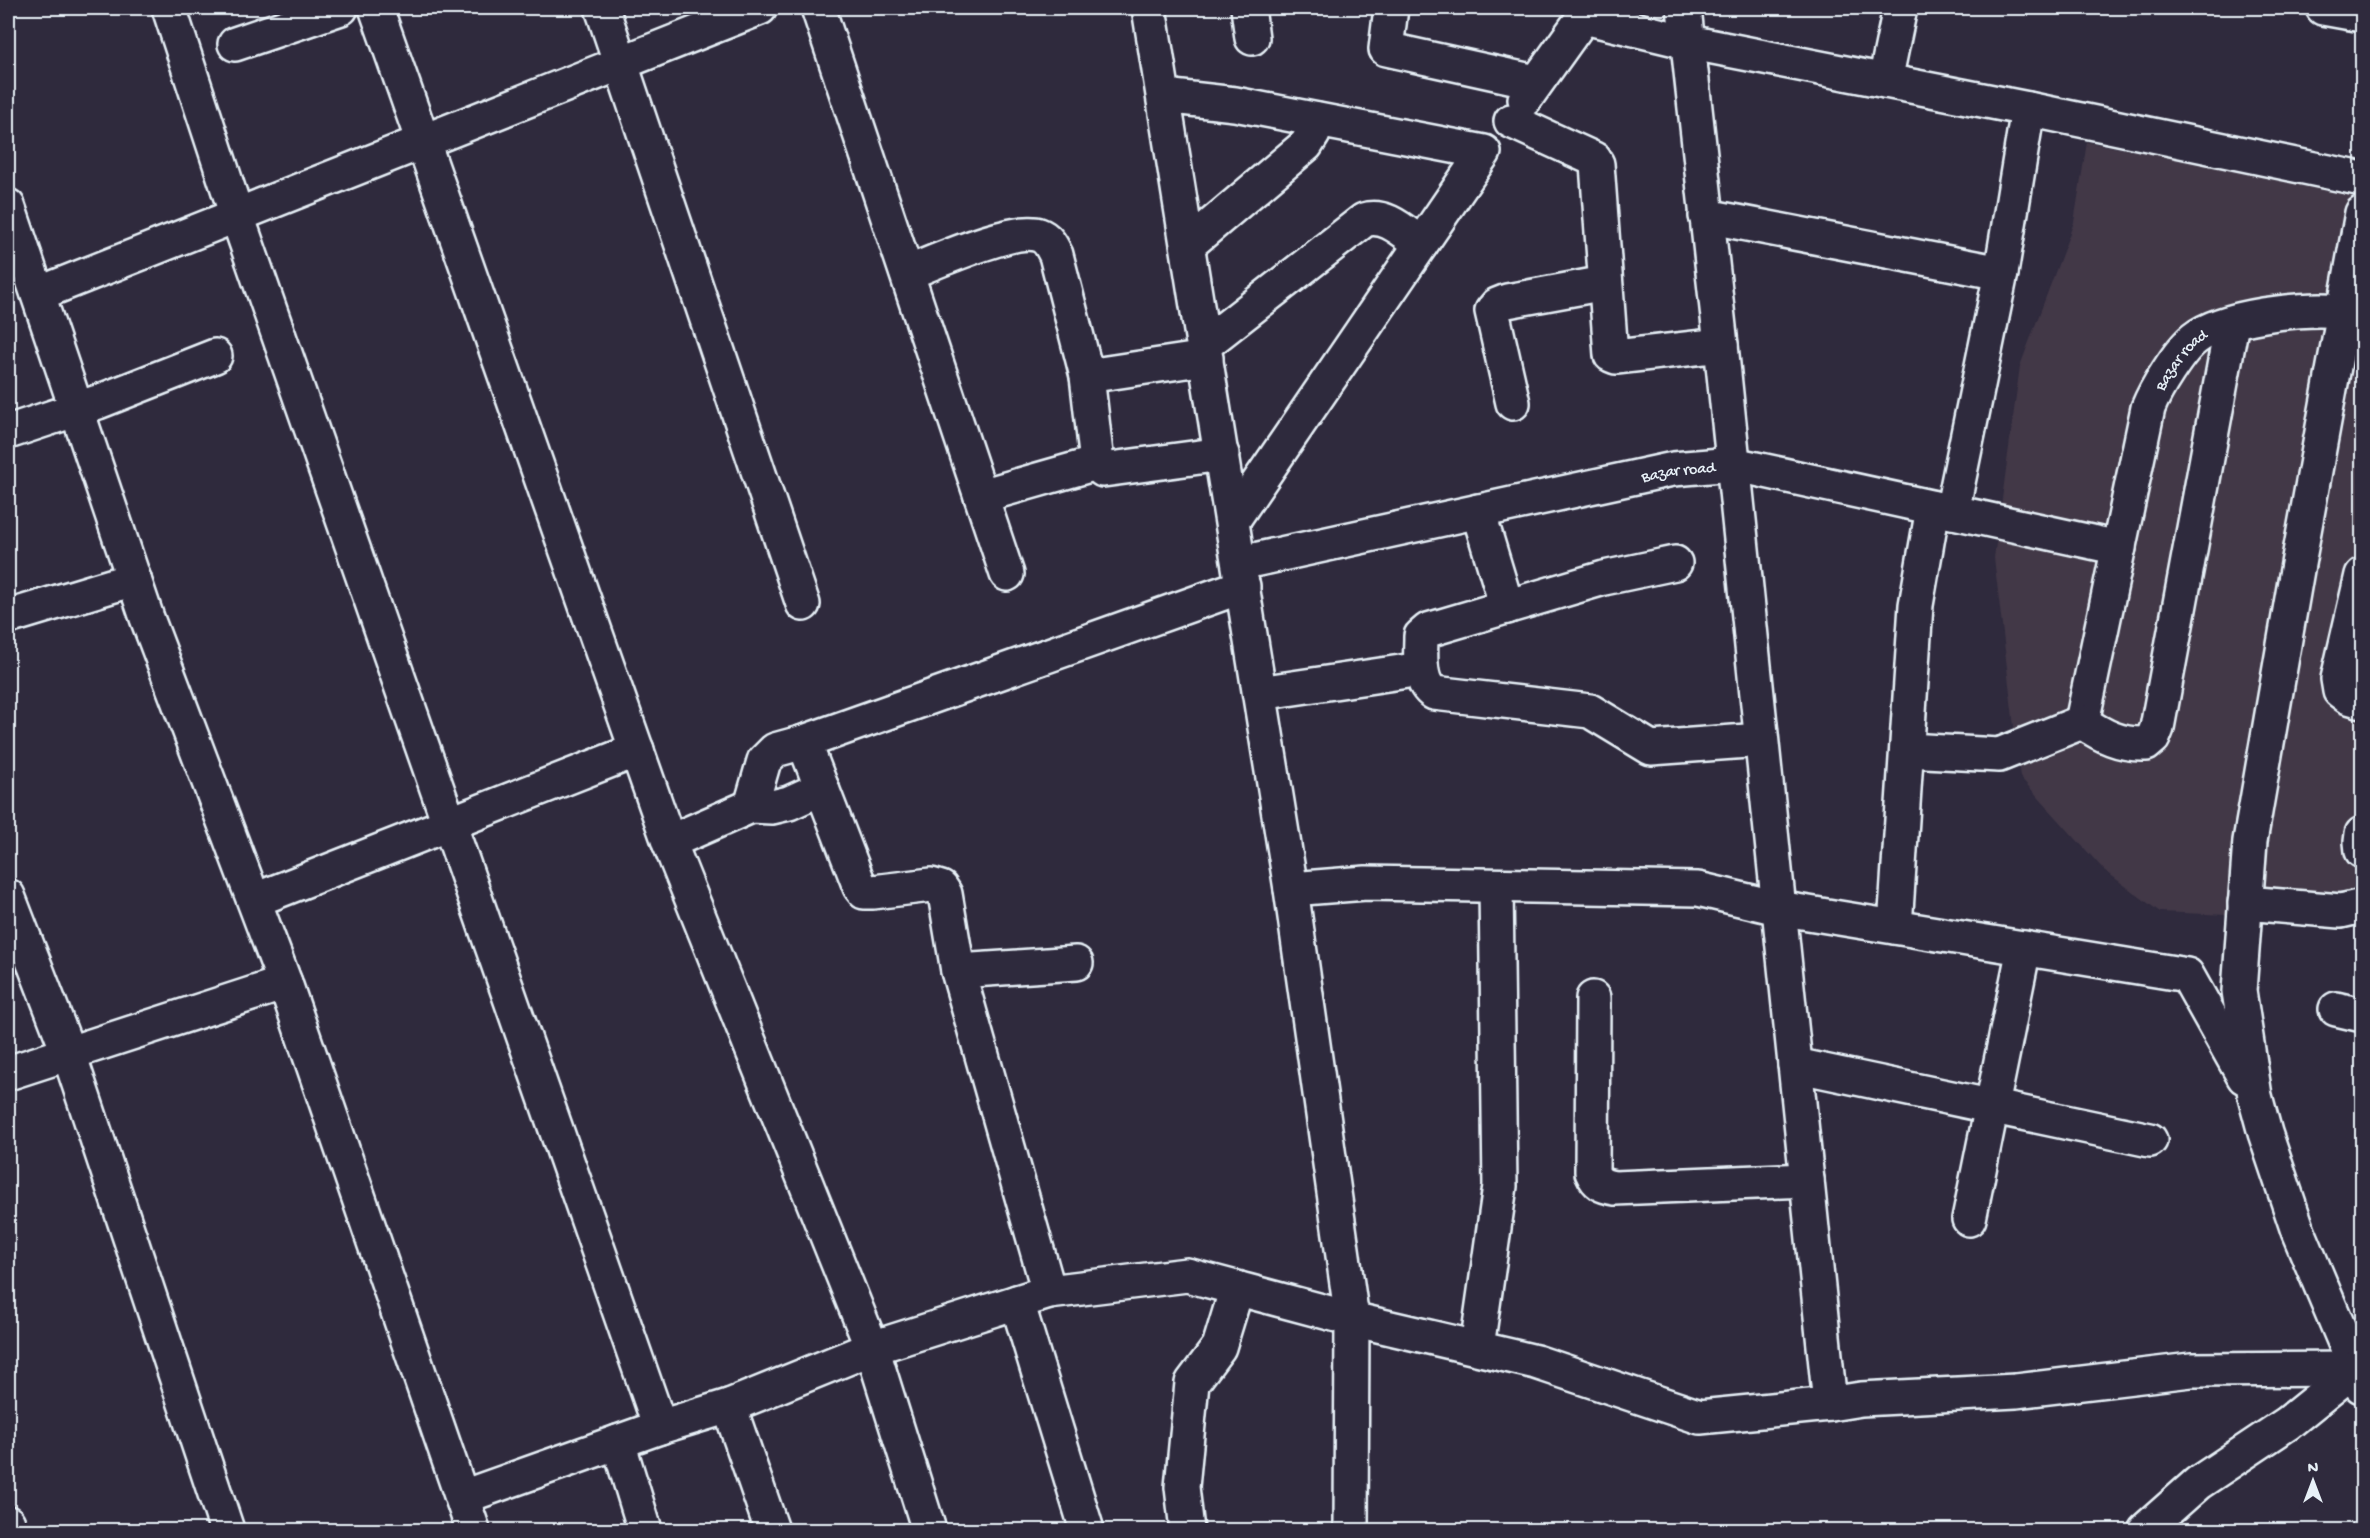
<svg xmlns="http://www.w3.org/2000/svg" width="2370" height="1538" viewBox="0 0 2370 1538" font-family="'Gochi Hand',sans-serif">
	<rect width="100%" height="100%" fill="#2f2a3d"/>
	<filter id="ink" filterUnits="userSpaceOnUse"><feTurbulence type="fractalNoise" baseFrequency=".0167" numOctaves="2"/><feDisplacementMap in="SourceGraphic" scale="12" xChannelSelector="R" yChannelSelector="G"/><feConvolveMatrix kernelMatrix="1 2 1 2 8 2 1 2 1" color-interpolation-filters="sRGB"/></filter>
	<g filter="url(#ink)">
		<polygon fill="#423847" points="2087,142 2313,184 2362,196 2362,921 2160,912 2104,870 2020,777 1994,558 2020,366 2074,222"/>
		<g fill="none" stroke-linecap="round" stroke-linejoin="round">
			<g stroke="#e8f1f8" stroke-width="38">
				<g id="minor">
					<polyline points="169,8 237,216 660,1427"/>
					<polyline points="376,8 669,842 872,1348 929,1530"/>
					<polyline points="602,8 803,604"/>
					<polyline points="818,8 1007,574"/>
					<polyline points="1149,8 1291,889 1352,1319 1351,1530"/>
					<polyline points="1248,8 1252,38"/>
					<polyline points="1391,8 1386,49 1536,82"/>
					<polyline points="1684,8 1721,345 1830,1404"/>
					<polyline points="2323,8 2362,15"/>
					<polyline points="1584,17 1688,42 2028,109 2362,179"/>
					<polyline points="235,44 341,8"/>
					<polyline points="1885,81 1900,8"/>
					<polyline points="1164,96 1235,104 1484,152 1233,520"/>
					<polyline points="1525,99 1590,8"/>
					<polyline points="1511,121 1594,159 1597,164 1611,355 1616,357 1721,345"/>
					<polyline points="8,206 147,618 285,983 473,1530"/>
					<polyline points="1706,216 2001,273"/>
					<polyline points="1188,245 1306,145 1313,134 1317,120"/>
					<path d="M 907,273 C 933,263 1015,226 1039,235 C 1048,238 1052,247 1056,255 L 1087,376 L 1206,358"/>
					<polyline points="38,294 760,8"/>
					<path d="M 1204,345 L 1364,220 C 1386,213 1404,232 1421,244"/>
					<polyline points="1087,376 1097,463 1103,470 1222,454"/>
					<polyline points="1513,403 1492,311 1497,305 1507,301 1605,283"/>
					<polyline points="8,432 98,402 215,356"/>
					<polyline points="981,496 1097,463"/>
					<polyline points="1478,511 1507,607"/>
					<polyline points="1952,512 2001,273 2028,109"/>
					<path id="s1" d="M 1240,563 L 1673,469 L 1733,464 L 2119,548"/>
					<path d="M 1675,563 L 1604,578 L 1428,630 L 1421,636 C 1421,653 1417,682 1434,693 L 1590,711 L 1651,748 L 1761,740"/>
					<polyline points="2362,575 2338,679 2340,691 2348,697 2362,701"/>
					<polyline points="8,617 134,579"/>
					<polyline points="1260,693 1421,669"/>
					<path id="s2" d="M 2082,722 L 2148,408 C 2155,390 2179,351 2194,339 C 2223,316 2304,307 2341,311 C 2348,311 2356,316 2362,319"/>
					<path d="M 2082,722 C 2103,736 2120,745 2146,744 L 2153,738 L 2157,728 L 2232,323"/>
					<polyline points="1907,750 1999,755 2082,722"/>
					<polyline points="751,806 764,761 775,750 804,742"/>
					<polyline points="2362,834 2361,842 2362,851"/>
					<polyline points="669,842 751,806 772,807 789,803 822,788"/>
					<polyline points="1291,889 1366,883 1698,889 1778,908 2187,975 2244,1077"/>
					<polyline points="8,896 69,1054 227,1530"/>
					<polyline points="255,900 637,750"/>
					<polyline points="2245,903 2341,911 2362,906"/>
					<polyline points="1895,927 1916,605 1933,508"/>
					<polyline points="958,971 945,894 941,888 931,885 873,892 864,892 860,887 804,742 1243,586"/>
					<path d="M 1593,998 L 1592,1172 C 1597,1184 1603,1186 1615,1188 L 1807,1180"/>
					<polyline points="2336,1009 2362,1015"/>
					<polyline points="1795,1065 2150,1140"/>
					<polyline points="8,1073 285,983"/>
					<polyline points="1969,1219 2024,948"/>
					<polyline points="1049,1292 958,971 1076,963"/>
					<polyline points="1017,1302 1087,1530"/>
					<polyline points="1477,1347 1500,1186 1496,887"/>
					<polyline points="2361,1386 2356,1369 2298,1231 2265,1133 2255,1096 2239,991 2250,841 2298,564 2362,213"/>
					<polyline points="729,1406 772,1530"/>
					<polyline points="618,1442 645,1530"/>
					<polyline points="463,1497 660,1427 729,1406 872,1348 1017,1302 1049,1292 1187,1275 1352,1319 1536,1362 1700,1417 1830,1404 1861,1399 2016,1391 2191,1370 2356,1369"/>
					<polyline points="8,1523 10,1530"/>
					<polyline points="1187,1530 1182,1487 1192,1383 1219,1347 1237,1288"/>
					<polyline points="2145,1530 2198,1483 2288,1423 2361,1364"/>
				</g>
			</g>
			<use href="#minor" stroke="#2f2a3d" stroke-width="33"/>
			<g stroke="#e8f1f8" stroke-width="7">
				<polyline id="rail" points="2351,1530 2362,1519"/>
			</g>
			<use href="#rail" stroke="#2f2a3d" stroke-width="4.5" stroke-dasharray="14" stroke-linecap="butt"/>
		</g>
	</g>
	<g text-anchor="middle" stroke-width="5" stroke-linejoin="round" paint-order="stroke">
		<g font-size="16" fill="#e8f1f8" stroke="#2f2a3d">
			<text dy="6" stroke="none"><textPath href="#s2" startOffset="380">Bazar road</textPath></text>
			<text dy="6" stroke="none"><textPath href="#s1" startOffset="448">Bazar road</textPath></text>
		</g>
	</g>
	<rect width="2370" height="1538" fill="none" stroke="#2f2a3d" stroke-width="30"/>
	<rect x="15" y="15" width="2340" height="1508" fill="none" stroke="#e8f1f8" stroke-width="2" filter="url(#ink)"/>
	<g transform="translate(2313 1481)" stroke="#2f2a3d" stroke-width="4.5" paint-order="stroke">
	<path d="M0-4.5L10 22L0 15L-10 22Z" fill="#e8f1f8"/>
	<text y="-9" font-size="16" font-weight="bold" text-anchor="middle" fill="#e8f1f8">N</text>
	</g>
</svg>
